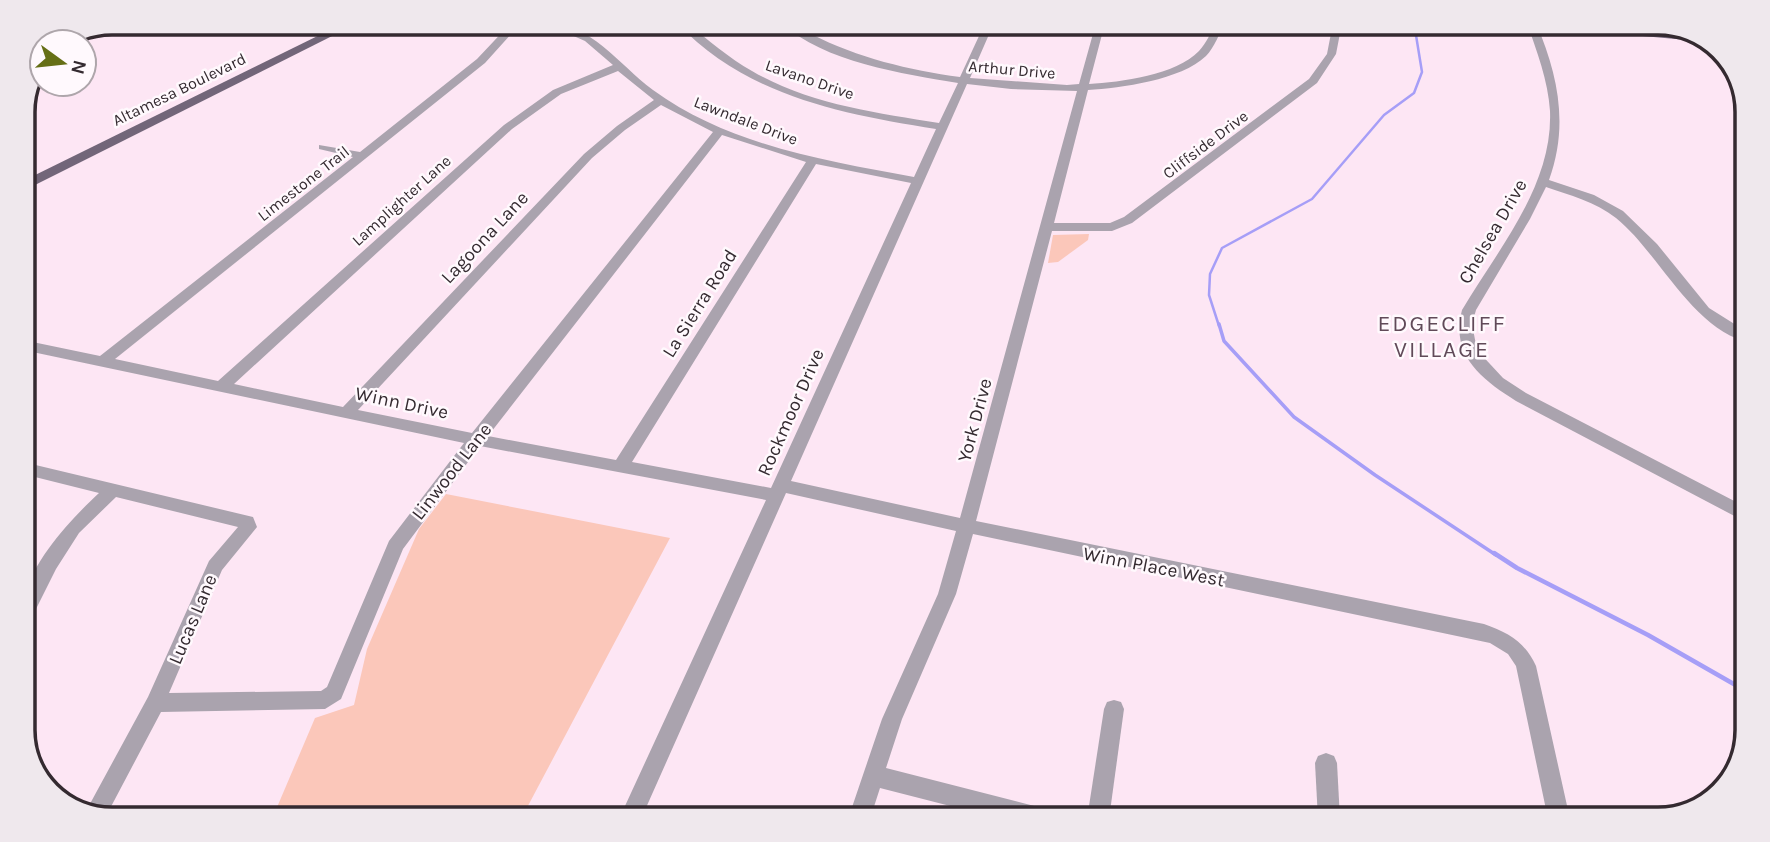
<svg xmlns="http://www.w3.org/2000/svg" width="1770" height="842" viewBox="0 0 1770 842" font-family="Karla,sans-serif">
	<rect width="100%" height="100%" fill="#fde6f4"/>
	<g fill="#fbc7ba">
		<polygon points="1089,234 1088,240 1058,262 1048,263 1053,235"/>
		<polygon points="446,494 670,538 521,819 272,819 315,718 354,705 367,649 419,529"/>
	</g>
	<g fill="none" stroke-linecap="round" stroke-linejoin="round">
		<polyline stroke="#a69ef7" stroke-width="2.5" points="1219,326 1209,295 1210,274 1222,248 1312,199 1384,115 1414,93 1422,72 1414,23"/>
		<polyline stroke="#a69ef7" stroke-width="3.5" points="1219,324 1224,341 1294,417 1375,475 1496,555"/>
		<polyline stroke="#a69ef7" stroke-width="4.5" points="1494,553 1517,568 1648,635 1739,687"/>
		<g fill="#aaa3ae" fill-rule="evenodd">
			<path d="M 511,23 L 521,23 L 485,63 L 115,359 L 218,381 L 504,125 L 553,90 L 613,65 L 585,41 L 544,23 C 592,23 618,64 653,90 C 728,145 826,161 914,177 L 936,129 C 842,114 746,96 677,23 L 687,23 C 708,40 729,58 752,71 C 808,104 876,113 939,123 L 958,83 C 904,74 823,62 782,23 L 793,23 L 804,30 L 851,23 L 880,23 L 982,31 L 986,23 L 994,23 L 970,78 L 1067,85 L 1079,84 L 1096,23 L 1105,23 L 1089,84 C 1121,82 1176,75 1199,51 C 1206,44 1211,31 1217,23 L 1225,23 C 1220,32 1214,48 1206,56 C 1181,80 1121,88 1088,90 L 1054,223 L 1110,223 L 1124,217 L 1309,79 L 1327,54 L 1333,23 L 1342,23 L 1336,54 L 1317,83 L 1132,223 L 1112,231 L 1052,231 L 976,521 L 1484,624 C 1509,633 1525,642 1536,666 L 1570,819 L 1548,819 L 1516,666 L 1508,654 L 1490,643 L 973,534 L 956,594 L 902,719 L 886,768 L 1042,808 L 1050,811 L 1053,819 L 1001,819 L 880,788 L 870,819 L 848,819 L 882,719 L 938,594 L 956,531 L 786,493 L 641,819 L 619,819 L 766,500 L 480,446 L 403,549 L 341,699 L 325,709 L 161,712 L 105,818 L 85,813 L 148,697 L 209,561 L 238,527 L 116,497 L 79,533 L 56,569 L 30,621 L 23,623 C 23,615 21,603 24,595 C 36,557 71,519 99,493 L 23,474 L 23,462 L 253,517 L 257,527 L 222,570 L 169,693 L 321,691 L 327,687 L 389,541 L 464,443 L 23,350 L 23,340 L 100,356 L 353,157 L 319,149 L 319,145 L 360,152 L 477,59 ZM 861,27 L 979,36 L 960,77 C 909,70 858,58 811,34 ZM 618,71 L 654,100 L 617,126 L 584,154 L 343,407 L 234,384 L 512,129 L 561,94 ZM 967,84 L 1011,89 L 1077,91 L 960,518 L 791,481 ZM 661,105 L 713,132 L 472,433 L 358,410 L 592,158 L 625,130 ZM 722,135 L 806,162 L 616,460 L 488,436 ZM 816,164 L 911,183 L 771,488 L 632,462 Z"/>
			<path d="M 1527,23 L 1536,23 C 1558,75 1569,125 1549,180 L 1594,195 L 1623,211 L 1657,244 L 1709,308 L 1744,330 L 1744,341 C 1690,325 1658,252 1616,218 C 1596,202 1569,195 1546,187 L 1530,219 L 1476,310 L 1472,324 L 1477,350 L 1503,378 L 1526,393 L 1742,505 L 1742,520 L 1516,401 C 1481,379 1450,355 1462,310 C 1498,249 1553,186 1550,111 C 1548,80 1537,52 1527,23 Z"/>
			<polygon points="1661,23 1671,26 1679,36 1677,38 1671,38"/>
			<polygon points="1114,700 1121,702 1124,709 1109,819 1087,819 1104,709 1107,702"/>
			<polygon points="1326,753 1334,756 1337,763 1340,819 1318,819 1315,763 1318,756"/>
		</g>
		<g fill="#726679" fill-rule="evenodd">
			<polygon points="344,23 358,23 23,191 23,181"/>
			<polygon points="1526,23 1567,23 1701,35 1709,42 1532,26"/>
		</g>
	</g>
	<g text-anchor="middle" stroke-width="5" stroke-linejoin="round" paint-order="stroke">
		<g font-size="16" fill="#342a30" stroke="#fff9fd">
			<text transform="translate(1012 69) rotate(5)" y="6">Arthur Drive</text>
			<text transform="translate(810 79) rotate(19)" y="6">Lavano Drive</text>
			<text transform="translate(179 89) rotate(-26)" y="6">Altamesa Boulevard</text>
			<text transform="translate(746 120) rotate(21)" y="6">Lawndale Drive</text>
			<text transform="translate(1205 144) rotate(-37)" y="6">Cliffside Drive</text>
			<text transform="translate(303 183) rotate(-38)" y="6">Limestone Trail</text>
			<text transform="translate(401 200) rotate(-42)" y="6">Lamplighter Lane</text>
		</g>
		<g font-size="19" fill="#342a30" stroke="#fff9fd">
			<text transform="translate(1492 231) rotate(-60)" y="7">Chelsea Drive</text>
			<text transform="translate(484 237) rotate(-47)" y="7">Lagoona Lane</text>
			<text transform="translate(699 303) rotate(-58)" y="7">La Sierra Road</text>
			<text transform="translate(402 402) rotate(12)" y="7">Winn Drive</text>
			<text transform="translate(790 412) rotate(-66)" y="7">Rockmoor Drive</text>
			<text transform="translate(974 420) rotate(-75)" y="7">York Drive</text>
			<text transform="translate(451 471) rotate(-52)" y="7">Linwood Lane</text>
			<text transform="translate(1154 566) rotate(11)" y="7">Winn Place West</text>
			<text transform="translate(192 619) rotate(-67)" y="7">Lucas Lane</text>
		</g>
		<g font-size="23" letter-spacing="2" fill="#614a59" stroke="#fff9fd">
			<text x="1442" y="331">EDGECLIFF<tspan x="1442" dy="26">VILLAGE</tspan></text>
		</g>
	</g>
	<path d="M0 0H1770V842H0ZM112 35H1658A77 77 0 0 1 1735 112V730A77 77 0 0 1 1658 807H112A77 77 0 0 1 35 730V112A77 77 0 0 1 112 35Z" fill="#efe8ed" fill-rule="evenodd"/>
	<path fill="none" stroke="#342a30" stroke-width="3.5" d="M112 35H1658A77 77 0 0 1 1735 112V730A77 77 0 0 1 1658 807H112A77 77 0 0 1 35 730V112A77 77 0 0 1 112 35Z"/>
	<g transform="translate(63 63) rotate(105)"><circle r="33" fill="#fff9fd" stroke="#aea6ab" stroke-width="2"/>
	<path d="M0-5L12 26L0 18L-12 26Z" fill="#666f16"/>
	<text y="-10" font-size="19" font-weight="bold" text-anchor="middle" fill="#342a30">N</text>
	</g>
</svg>
